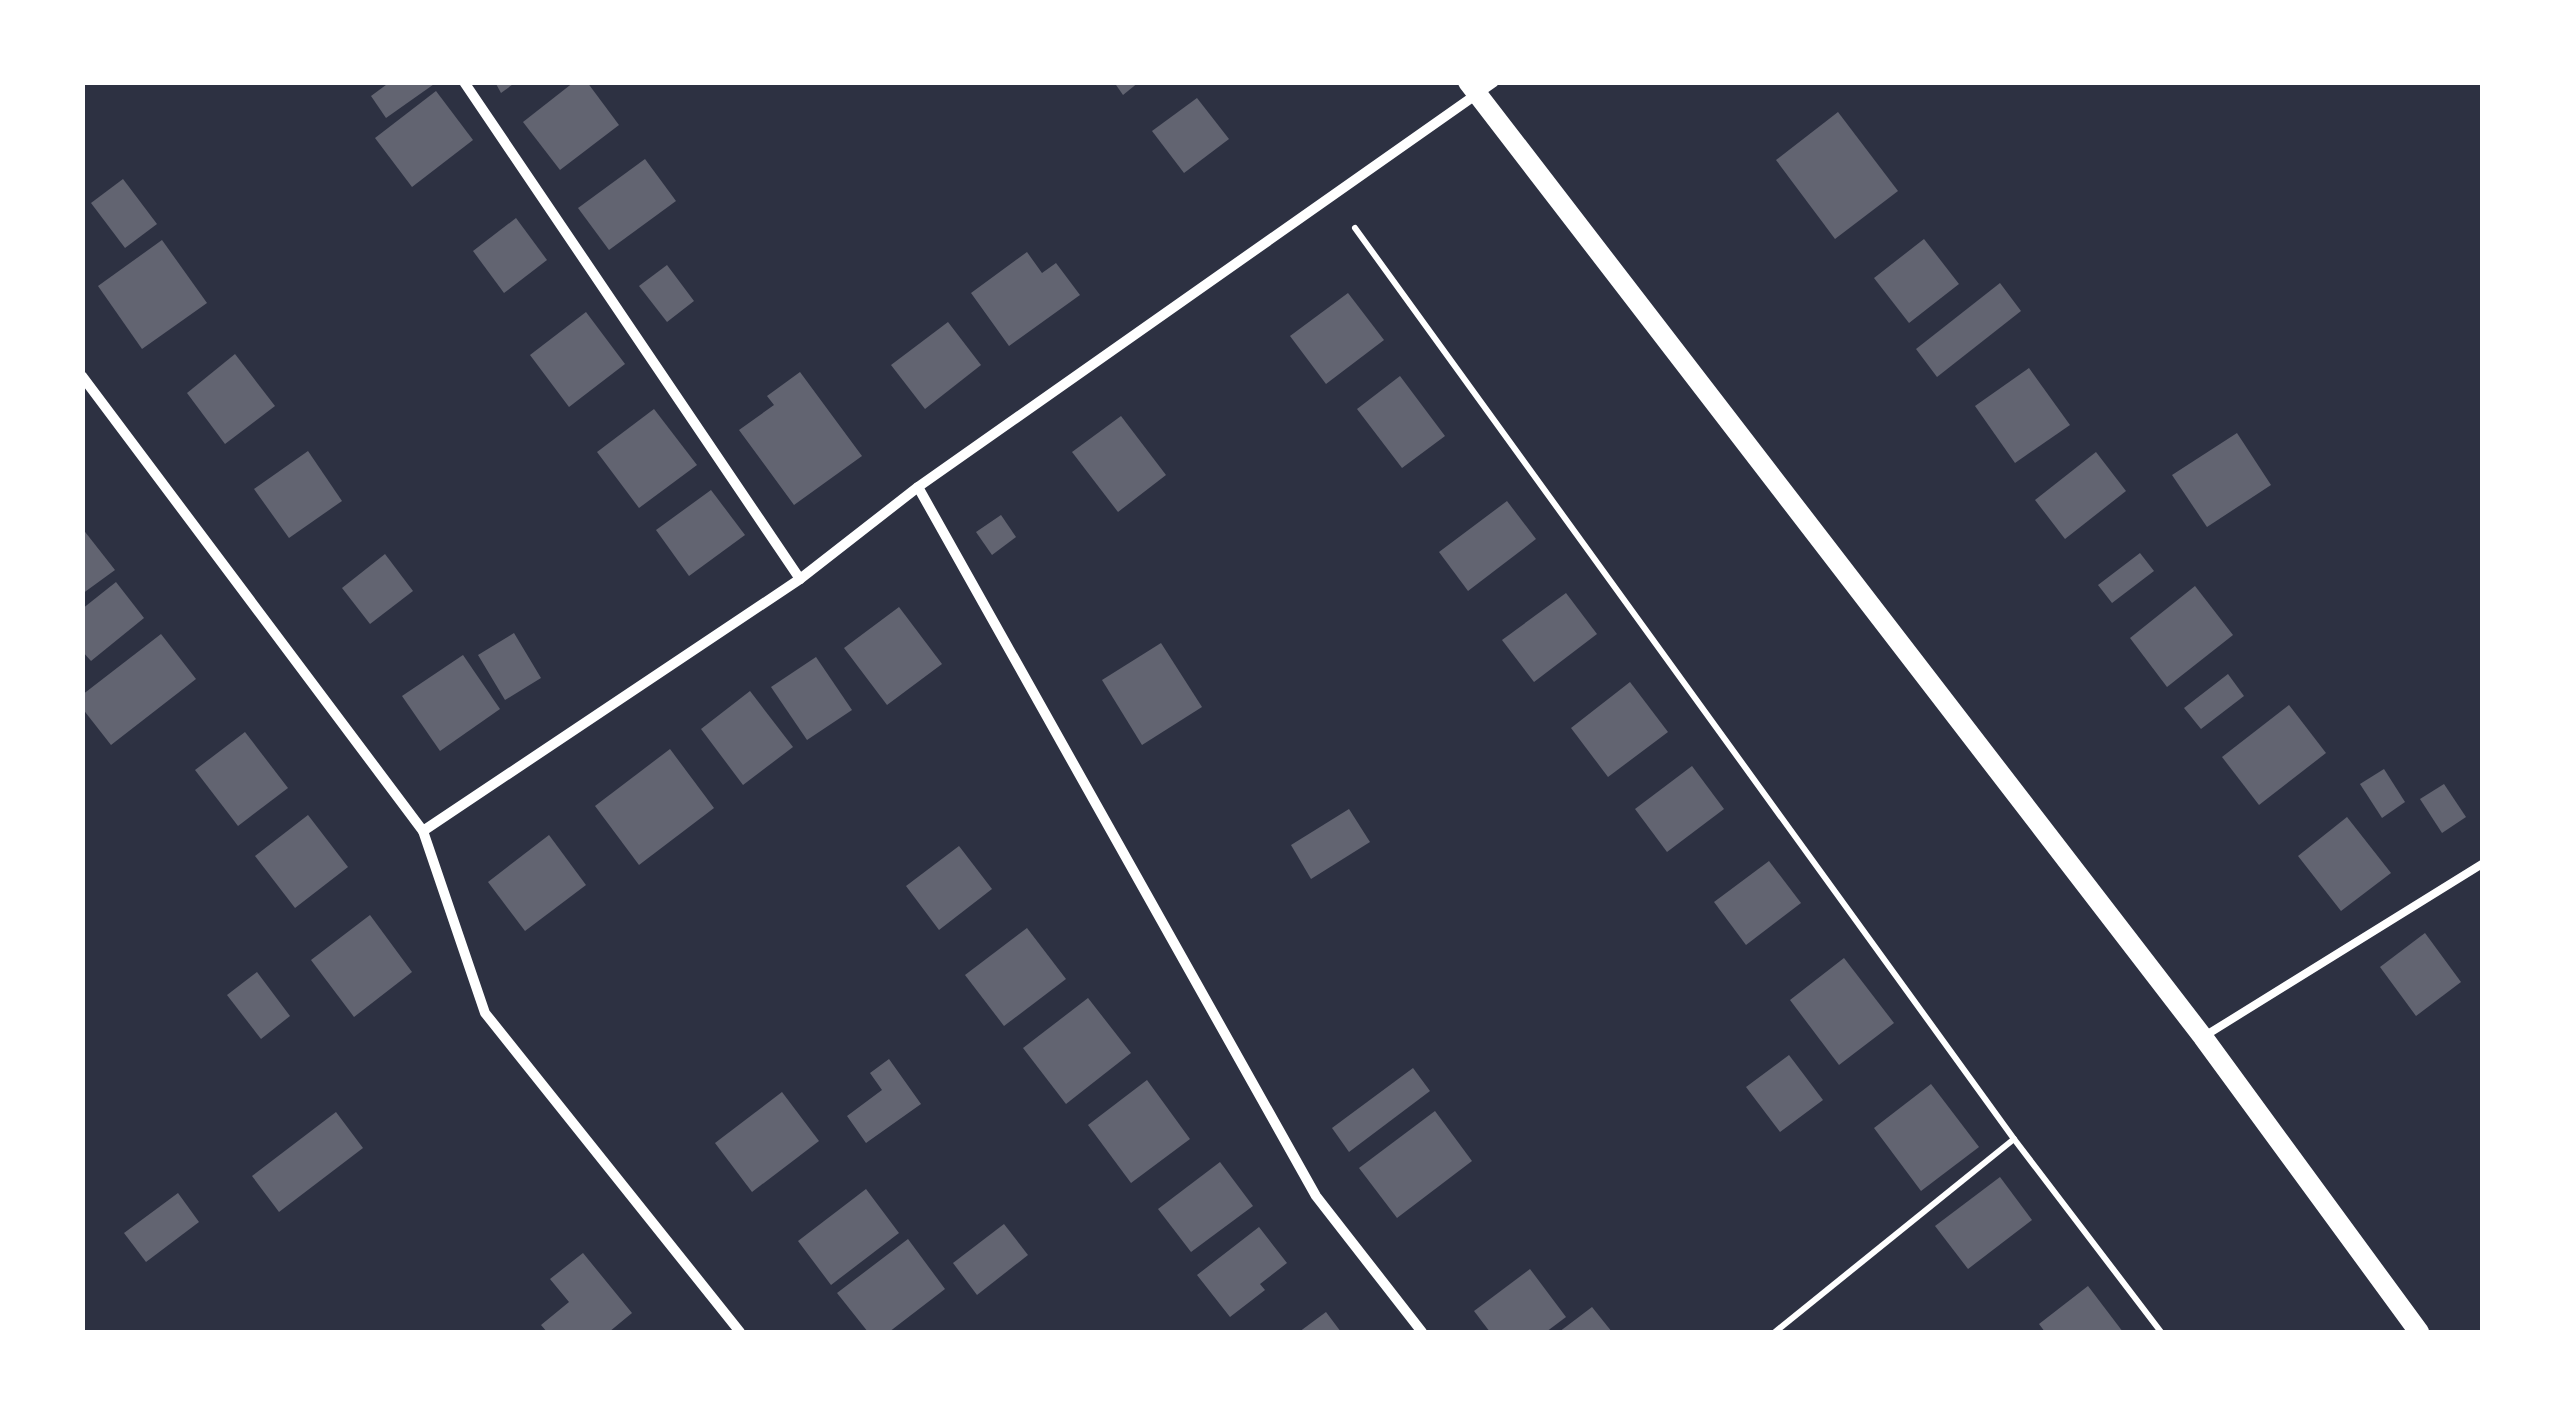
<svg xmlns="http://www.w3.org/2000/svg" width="2565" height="1415" viewBox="0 0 2565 1415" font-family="'Golos Text',sans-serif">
	<rect width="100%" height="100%" fill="#2d3142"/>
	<g fill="#626471">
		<polygon points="390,82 437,82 386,118 371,96"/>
		<polygon points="495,82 516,82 501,93"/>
		<polygon points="574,82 587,82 619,125 560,170 523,122"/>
		<polygon points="1114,82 1139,82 1123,95"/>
		<polygon points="436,91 473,140 412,187 375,138"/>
		<polygon points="1197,98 1229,139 1184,173 1152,131"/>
		<polygon points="1838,112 1898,191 1835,239 1776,160"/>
		<polygon points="645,159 676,201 609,250 578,208"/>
		<polygon points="123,179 157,224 125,248 91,203"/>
		<polygon points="516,218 547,260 504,293 473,251"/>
		<polygon points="1924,239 1959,284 1909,323 1874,278"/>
		<polygon points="162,240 207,303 142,349 98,286"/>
		<polygon points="1027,252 1042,273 1056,263 1080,295 1009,346 971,293"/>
		<polygon points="667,265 694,301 667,322 639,286"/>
		<polygon points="2000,283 2021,311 1937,377 1916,349"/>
		<polygon points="1348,293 1384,340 1326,384 1290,336"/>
		<polygon points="586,312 625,364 569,407 530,355"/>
		<polygon points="948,322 981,365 925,409 891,365"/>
		<polygon points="235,354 275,406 225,444 187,393"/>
		<polygon points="2029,368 2070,425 2015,463 1975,406"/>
		<polygon points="800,372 862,456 794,505 739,430 774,405 767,396"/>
		<polygon points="1400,376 1445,436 1402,468 1357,409"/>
		<polygon points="654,409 697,465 639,508 597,452"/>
		<polygon points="1121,416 1166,475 1118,512 1072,452"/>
		<polygon points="2237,433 2271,485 2207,527 2172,475"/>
		<polygon points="308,451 342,501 289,538 254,489"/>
		<polygon points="2096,452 2126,491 2065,539 2035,500"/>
		<polygon points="711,490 745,535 689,576 656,530"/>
		<polygon points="1507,501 1536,539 1468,591 1439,552"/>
		<polygon points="1001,515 1016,537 992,555 976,532"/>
		<polygon points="82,528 115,570 82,594"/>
		<polygon points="2140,553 2154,571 2112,603 2098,585"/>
		<polygon points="385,554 413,591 370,624 342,588"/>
		<polygon points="116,582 144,618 91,661 82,651 82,609"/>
		<polygon points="2195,586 2233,635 2167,687 2130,638"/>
		<polygon points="1566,593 1597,634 1534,682 1502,640"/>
		<polygon points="899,607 942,664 887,705 844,648"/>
		<polygon points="514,633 541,678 505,700 478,655"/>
		<polygon points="161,634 196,679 111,745 82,708 82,695"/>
		<polygon points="1161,643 1202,707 1142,745 1102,680"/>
		<polygon points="463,655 500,709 440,751 402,696"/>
		<polygon points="816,657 852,710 807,740 771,687"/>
		<polygon points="2228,674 2244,696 2201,729 2184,708"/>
		<polygon points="1630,682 1668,732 1608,777 1571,728"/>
		<polygon points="750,691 793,747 743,785 701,729"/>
		<polygon points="2289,705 2326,753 2259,805 2222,757"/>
		<polygon points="245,732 288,788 238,826 195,770"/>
		<polygon points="670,749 714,808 639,865 595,806"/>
		<polygon points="1692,766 1724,809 1667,852 1635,809"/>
		<polygon points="2384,769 2405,802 2382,818 2360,784"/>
		<polygon points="2444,784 2466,817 2442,833 2420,799"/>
		<polygon points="1349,809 1370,842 1311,879 1291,845"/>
		<polygon points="308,815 348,867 295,908 255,856"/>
		<polygon points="2347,817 2391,873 2341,911 2298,856"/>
		<polygon points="549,835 586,885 525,931 488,882"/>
		<polygon points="959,846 992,889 939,930 906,886"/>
		<polygon points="1769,861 1801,903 1746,945 1714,902"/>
		<polygon points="370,915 412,972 354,1017 311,960"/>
		<polygon points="1027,928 1066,979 1004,1026 965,975"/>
		<polygon points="2425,933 2461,982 2416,1016 2380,967"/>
		<polygon points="1844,958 1894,1023 1839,1065 1790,1000"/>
		<polygon points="257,972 290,1016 261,1039 227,995"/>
		<polygon points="1088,998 1131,1053 1066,1104 1023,1048"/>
		<polygon points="1789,1055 1823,1100 1780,1132 1746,1087"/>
		<polygon points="889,1059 921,1104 866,1143 847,1116 882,1090 870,1073"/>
		<polygon points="1413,1068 1430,1091 1349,1152 1332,1128"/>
		<polygon points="1147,1080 1190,1139 1131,1183 1088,1125"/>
		<polygon points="1931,1084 1979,1147 1921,1191 1874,1128"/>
		<polygon points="782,1092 819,1141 752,1192 715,1143"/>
		<polygon points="1435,1111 1472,1161 1397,1218 1359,1168"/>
		<polygon points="336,1112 363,1148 279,1212 252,1176"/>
		<polygon points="1220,1162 1253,1206 1191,1252 1158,1209"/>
		<polygon points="2000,1177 2032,1220 1968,1269 1935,1226"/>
		<polygon points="866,1189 899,1233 831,1285 798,1241"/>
		<polygon points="178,1193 199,1222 146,1262 124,1233"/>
		<polygon points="1004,1224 1028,1255 977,1295 953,1263"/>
		<polygon points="1259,1227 1287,1263 1260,1284 1265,1290 1230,1317 1197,1275"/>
		<polygon points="908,1239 945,1289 889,1332 868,1332 837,1293"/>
		<polygon points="583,1253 632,1313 609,1332 547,1332 541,1325 569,1302 550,1279"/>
		<polygon points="1530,1269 1566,1317 1546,1332 1490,1332 1474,1311"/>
		<polygon points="2088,1286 2123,1332 2045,1332 2039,1324"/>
		<polygon points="1592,1307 1612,1332 1559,1332"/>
		<polygon points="1326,1312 1341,1332 1299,1332"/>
	</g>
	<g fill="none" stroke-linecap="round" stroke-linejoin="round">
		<g stroke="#fff" stroke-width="6">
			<polyline points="1355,228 2014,1139 2161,1332"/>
			<polyline points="1775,1332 2014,1139"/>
		</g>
		<polyline stroke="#fff" stroke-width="8" points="2203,1037 2482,864"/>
		<g stroke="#fff" stroke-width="10">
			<polyline points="464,82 800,579"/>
			<polyline points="82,376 423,831 800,579 918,487 1494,82"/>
			<polyline points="918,487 1316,1196 1422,1332"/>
			<polyline points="423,831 485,1013 740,1332"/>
		</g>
		<polyline stroke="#fff" stroke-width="20" points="1468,82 2203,1037 2419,1332"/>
	</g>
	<rect width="2565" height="1415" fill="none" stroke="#ffffff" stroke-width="170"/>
</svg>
